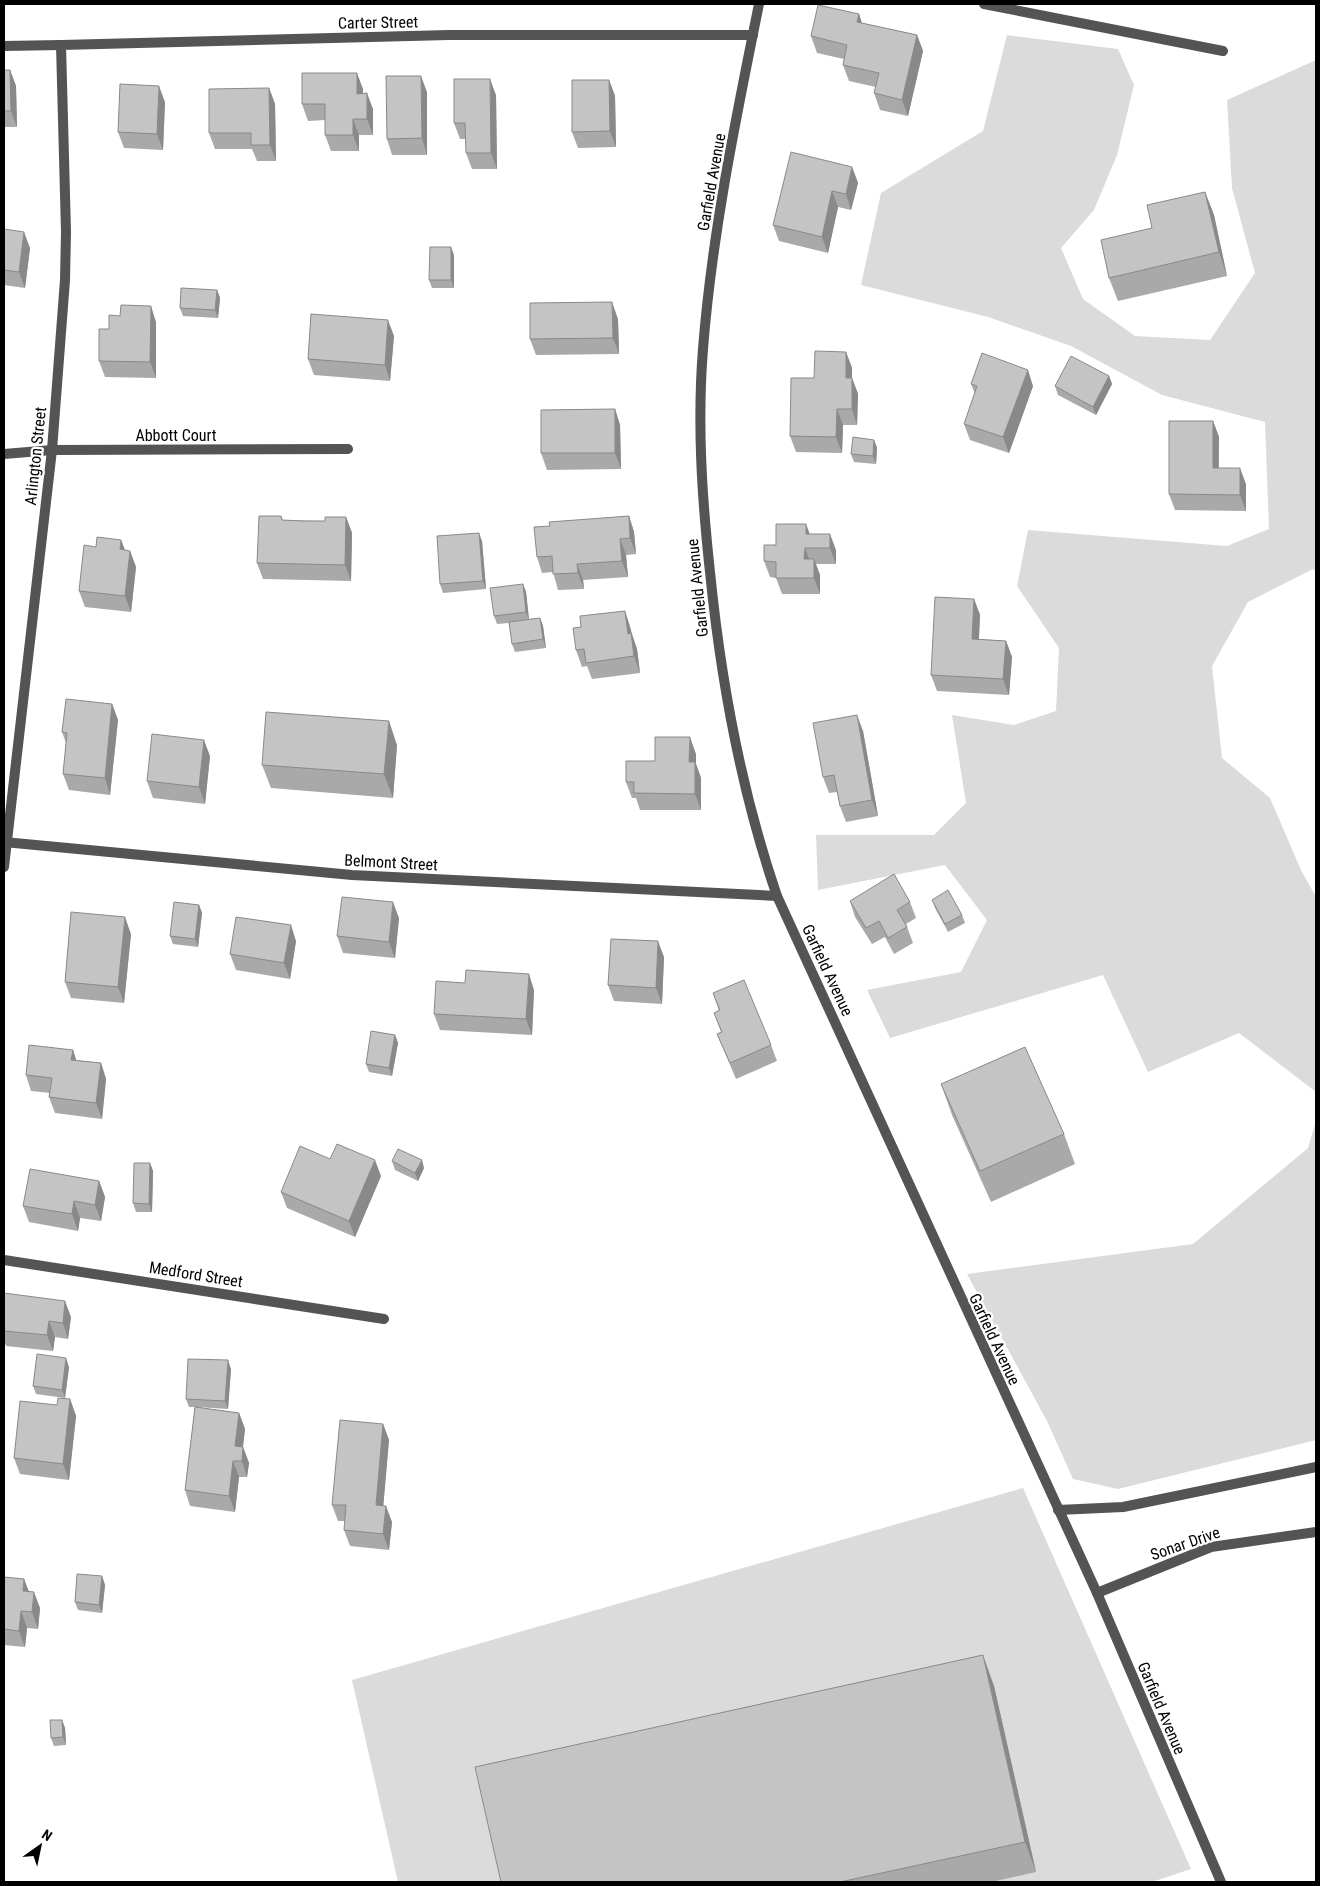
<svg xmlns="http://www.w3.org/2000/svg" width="1320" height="1886" viewBox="0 0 1320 1886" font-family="'Roboto Condensed',sans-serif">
	<rect width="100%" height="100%" fill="#fff"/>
	<g fill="#dbdbdb">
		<polygon points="1007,35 1118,49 1134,85 1117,155 1094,210 1061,248 1083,299 1135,336 1210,340 1255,273 1232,188 1227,100 1316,60 1316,56 1316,571 1313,569 1248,602 1212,666 1222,758 1270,798 1301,870 1316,897 1316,1092 1239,1033 1148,1072 1103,975 890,1038 867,990 961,972 987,920 945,865 818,890 816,835 934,835 966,803 952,715 1014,725 1056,711 1059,648 1017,586 1028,530 1227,546 1269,529 1265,422 1162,395 1071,346 988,317 861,285 881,193 983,131"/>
		<polygon points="1316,1121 1316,1440 1118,1489 1073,1479 1047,1421 967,1274 1193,1244 1308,1148"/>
		<polygon points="1023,1488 1191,1869 1152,1882 398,1882 352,1680"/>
	</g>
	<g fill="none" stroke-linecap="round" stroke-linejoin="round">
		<polyline stroke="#545454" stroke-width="10" points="1058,1510 1123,1507 1316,1467"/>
		<g stroke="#545454" stroke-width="10">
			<polyline points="984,4 1223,51"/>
			<polyline points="4,46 61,45"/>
			<polyline points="4,454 52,450 348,449"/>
			<polyline points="4,842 352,875 777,896"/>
			<polyline points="4,1260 384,1319"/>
			<polyline points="1097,1593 1211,1547 1316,1532"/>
		</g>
		<g stroke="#545454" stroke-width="10">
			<path d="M 759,4 C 736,118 712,233 703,349 C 697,424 702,498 710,572 C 721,682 741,791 777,896 L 1097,1593 L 1221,1882"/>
			<polyline points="4,867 52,450 65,280 66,232 61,45 449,35 753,35"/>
		</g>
	</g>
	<g fill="#a9a9a9">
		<polygon points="859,14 862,23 917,35 923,51 908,116 880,110 874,93 876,87 849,81 843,65 844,59 817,53 811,36"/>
		<polygon points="4,70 10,70 16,86 17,127 4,127"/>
		<polygon points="609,80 615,96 616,147 578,148 572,132"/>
		<polygon points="269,88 275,104 276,161 257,161 252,149 215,149 209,133"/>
		<polygon points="363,89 363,94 373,109 373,135 359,135 359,151 331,151 325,135 325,120 308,121 302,104"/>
		<polygon points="427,92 427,155 392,155 387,139"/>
		<polygon points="496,95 497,169 472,169 466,153 466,139 460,139 454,123"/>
		<polygon points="165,102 163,150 124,148 118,132"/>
		<polygon points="852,167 858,183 851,210 838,207 828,253 779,241 773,225"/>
		<polygon points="1205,192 1214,215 1227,276 1118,301 1109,278 1152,228"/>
		<polygon points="4,229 30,248 25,288 4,285"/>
		<polygon points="454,255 454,288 432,288 429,280"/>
		<polygon points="217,290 220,298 218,318 183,316 180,308"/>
		<polygon points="618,319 619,354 536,355 530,339"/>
		<polygon points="156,322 156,378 105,377 99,361 109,329"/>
		<polygon points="394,336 390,381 314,375 308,359"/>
		<polygon points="846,352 852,368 852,378 858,394 857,425 843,425 842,453 796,452 790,436 814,378"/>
		<polygon points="1109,376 1112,384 1096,415 1058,395 1055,386"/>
		<polygon points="971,384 1033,386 1009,453 970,440 964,424 975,394"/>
		<polygon points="615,409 620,425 621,469 547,470 541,453"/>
		<polygon points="1213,421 1219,437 1219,468 1246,484 1246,511 1175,510 1169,494"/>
		<polygon points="874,440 877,448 876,464 854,462 851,454"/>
		<polygon points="281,516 283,520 325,521 346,517 352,533 351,581 263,579 257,563"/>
		<polygon points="629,516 634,532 636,554 626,555 628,577 583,580 584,589 558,590 553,572 542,573 537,557 550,526"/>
		<polygon points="806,524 809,534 836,550 836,564 816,564 820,575 820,594 782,594 776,578 770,577 764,561 776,545"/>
		<polygon points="121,540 125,550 130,551 136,567 131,612 85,607 79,591 96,547"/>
		<polygon points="482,541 486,589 443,593 440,584"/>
		<polygon points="523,584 526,592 529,619 540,618 543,626 546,648 515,652 512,644 509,623 497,624 494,616"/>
		<polygon points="974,599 980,615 979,639 1006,641 1012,657 1009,695 937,691 931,675"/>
		<polygon points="625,611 637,649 640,673 592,679 587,666 582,667 576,650 581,627"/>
		<polygon points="112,704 118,720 110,795 69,790 63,774 66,743 62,732"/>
		<polygon points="863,731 878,816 846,822 840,806 837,792 829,793 823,777"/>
		<polygon points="397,745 393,798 271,788 262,765"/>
		<polygon points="696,754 696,764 701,778 701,810 640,810 636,798 632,798 626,782 655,761"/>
		<polygon points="210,756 205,804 153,798 147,781"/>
		<polygon points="932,900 962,915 965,923 948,932 935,908"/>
		<polygon points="850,901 910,902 916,918 906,924 913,943 894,954 885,937 872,944 855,917"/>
		<polygon points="199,905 202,913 198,947 173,944 170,936"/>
		<polygon points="399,918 395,958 343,953 337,936"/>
		<polygon points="131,934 124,1003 71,998 65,982"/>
		<polygon points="296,941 290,979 236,970 230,954"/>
		<polygon points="664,957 662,1004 614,1001 608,985"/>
		<polygon points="534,990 532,1035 440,1030 434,1014"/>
		<polygon points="713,993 771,1045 777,1061 736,1079 717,1034 721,1032 714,1013 719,1011"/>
		<polygon points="395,1035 398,1043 392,1076 369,1072 366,1064"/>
		<polygon points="73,1050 76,1060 101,1063 106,1079 102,1119 55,1113 49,1097 50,1093 31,1091 26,1075"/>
		<polygon points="941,1084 1064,1134 1075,1164 991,1202 952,1115"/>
		<polygon points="330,1159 381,1176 355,1237 287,1208 281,1192"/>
		<polygon points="392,1161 424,1168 418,1181 395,1170"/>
		<polygon points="150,1163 153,1171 152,1212 136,1212 133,1203"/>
		<polygon points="99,1181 105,1197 101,1221 80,1218 78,1231 29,1222 23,1206"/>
		<polygon points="4,1293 71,1317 68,1339 55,1337 53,1351 6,1346 4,1341"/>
		<polygon points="69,1367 65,1398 36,1394 33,1386"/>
		<polygon points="231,1369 228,1409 197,1407 239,1413 245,1429 243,1447 249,1463 247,1477 239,1477 235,1512 190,1506 185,1490 195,1407 189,1407 186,1399"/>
		<polygon points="70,1399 76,1416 69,1480 20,1474 14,1458 57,1405"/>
		<polygon points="383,1424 389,1440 383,1506 392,1522 389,1550 350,1546 344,1530 345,1521 338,1521 332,1505"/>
		<polygon points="102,1576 105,1585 102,1613 78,1610 75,1602"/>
		<polygon points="4,1577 24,1579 29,1592 40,1608 38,1629 27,1628 25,1647 4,1645"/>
		<polygon points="994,1686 1036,1872 991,1882 501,1882"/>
		<polygon points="62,1720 65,1728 66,1745 54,1746 51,1738"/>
	</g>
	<g fill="#898989">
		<polygon points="859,14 864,30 857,22"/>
		<polygon points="917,35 923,51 908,116 902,100"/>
		<polygon points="10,70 16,86 17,127 11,111"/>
		<polygon points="357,73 363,89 363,110 357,94"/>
		<polygon points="421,76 427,92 427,155 422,138"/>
		<polygon points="490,79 496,95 497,169 491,153"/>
		<polygon points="609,80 615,96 616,147 610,131"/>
		<polygon points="159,86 165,102 163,150 157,134"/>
		<polygon points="269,88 275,104 276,161 270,145"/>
		<polygon points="367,93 373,109 373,135 367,119"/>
		<polygon points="353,119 359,135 359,151 353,135"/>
		<polygon points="852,167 858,183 851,210 846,194"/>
		<polygon points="832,191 838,207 828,253 822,237"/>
		<polygon points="1205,192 1214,215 1227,276 1219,252"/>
		<polygon points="24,232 30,248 25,288 19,272"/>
		<polygon points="451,247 454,255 454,288 451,280"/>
		<polygon points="217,290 220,298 218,318 215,310"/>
		<polygon points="612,302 618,319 619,354 613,338"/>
		<polygon points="151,306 156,322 156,378 150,362"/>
		<polygon points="388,320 394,336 390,381 385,365"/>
		<polygon points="846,352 852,368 852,394 846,378"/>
		<polygon points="1028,370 1033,386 1009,453 1003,437"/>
		<polygon points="1109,376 1112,384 1096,415 1093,407"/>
		<polygon points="852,378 858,394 857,425 852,409"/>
		<polygon points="615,409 620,425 621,469 615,453"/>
		<polygon points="837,409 843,425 842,453 836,437"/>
		<polygon points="1213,421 1219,437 1218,484 1213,468"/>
		<polygon points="874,440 877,448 876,464 873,456"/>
		<polygon points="1240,468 1246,484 1246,511 1240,495"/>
		<polygon points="629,516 634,532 636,554 630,538"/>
		<polygon points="346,517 352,533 351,581 345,565"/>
		<polygon points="806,524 812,540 806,534"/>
		<polygon points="479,533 482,541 486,589 483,581"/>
		<polygon points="830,534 836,550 836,564 830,548"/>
		<polygon points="620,539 626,555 628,577 622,561"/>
		<polygon points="121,540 127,556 120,549"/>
		<polygon points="805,548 811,564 804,559"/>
		<polygon points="130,551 136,567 131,612 125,596"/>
		<polygon points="814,559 820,575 820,594 814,578"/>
		<polygon points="577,564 583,580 584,589 578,573"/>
		<polygon points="523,584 526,592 529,620 526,612"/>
		<polygon points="974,599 980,615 978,655 972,639"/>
		<polygon points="625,611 630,627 634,650 628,634"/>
		<polygon points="540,618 543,626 546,648 543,639"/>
		<polygon points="631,633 637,649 640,673 634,656"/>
		<polygon points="1006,641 1012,657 1009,695 1003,679"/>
		<polygon points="112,704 118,720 110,795 105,778"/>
		<polygon points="857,715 863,731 878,816 872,800"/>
		<polygon points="389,721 397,745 393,798 384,774"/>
		<polygon points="690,737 696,754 696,764 701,778 701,810 695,794 689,762"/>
		<polygon points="204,740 210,756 205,804 199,787"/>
		<polygon points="393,902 399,918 395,958 389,942"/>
		<polygon points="199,905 202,913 198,947 195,939"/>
		<polygon points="125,917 131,934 124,1003 118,987"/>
		<polygon points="291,925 296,941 290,979 284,963"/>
		<polygon points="658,941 664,957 662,1004 656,988"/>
		<polygon points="529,974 534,990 532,1035 526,1019"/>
		<polygon points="395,1035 398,1043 392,1076 389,1068"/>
		<polygon points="73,1050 78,1066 71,1060"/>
		<polygon points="101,1063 106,1079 102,1119 96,1103"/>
		<polygon points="375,1160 381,1176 355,1237 349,1221"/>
		<polygon points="422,1160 424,1168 418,1181 415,1173"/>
		<polygon points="150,1163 153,1171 152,1212 149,1204"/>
		<polygon points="99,1181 105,1197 101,1221 95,1205"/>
		<polygon points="74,1201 80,1218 78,1231 72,1214"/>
		<polygon points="65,1301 71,1317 68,1339 63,1323"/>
		<polygon points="49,1321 55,1337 53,1351 47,1335"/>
		<polygon points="66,1358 69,1367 65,1398 62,1390"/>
		<polygon points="228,1360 231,1369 228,1409 225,1401"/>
		<polygon points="70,1399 76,1416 69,1480 63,1464"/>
		<polygon points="239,1413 245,1429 241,1462 235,1446"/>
		<polygon points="383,1424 389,1440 382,1521 376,1505"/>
		<polygon points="243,1447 249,1463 247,1477 242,1461"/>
		<polygon points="233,1461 239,1477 235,1512 229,1496"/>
		<polygon points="386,1506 392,1522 389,1550 383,1534"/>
		<polygon points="102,1576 105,1585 102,1613 99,1605"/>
		<polygon points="24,1579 30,1595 23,1591"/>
		<polygon points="34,1592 40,1608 38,1629 32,1612"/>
		<polygon points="21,1611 27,1628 25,1647 19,1631"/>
		<polygon points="983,1655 994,1686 1036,1872 1025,1842"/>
		<polygon points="62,1720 65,1728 66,1745 63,1737"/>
	</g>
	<g fill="#c4c4c4" stroke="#898989">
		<polygon points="818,5 859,14 857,22 917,35 902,100 874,93 879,73 843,65 847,45 811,36"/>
		<polygon points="4,70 10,70 11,111 4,111"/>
		<polygon points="302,73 357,73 357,94 367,93 367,119 353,119 353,135 325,135 325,104 302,104"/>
		<polygon points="386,76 421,76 422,138 387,139"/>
		<polygon points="454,79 490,79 491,153 466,153 465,123 454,123"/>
		<polygon points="572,80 609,80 610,131 572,132"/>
		<polygon points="120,84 159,86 157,134 118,132"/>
		<polygon points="269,88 270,145 251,145 251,133 209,133 209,89"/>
		<polygon points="791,152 852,167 846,194 832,191 822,237 773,225"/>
		<polygon points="1205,192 1219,252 1109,278 1101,240 1152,228 1147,205"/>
		<polygon points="4,229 24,232 19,272 4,270"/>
		<polygon points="430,247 451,247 451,280 429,280"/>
		<polygon points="181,288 217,290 215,310 180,308"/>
		<polygon points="612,302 613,338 530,339 530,303"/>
		<polygon points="121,305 151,306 150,362 99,361 99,329 109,329 109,315 120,316"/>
		<polygon points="311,314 388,320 385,365 308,359"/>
		<polygon points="815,351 846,352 846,378 852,378 852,409 837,409 836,437 790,436 791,378 814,378"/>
		<polygon points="982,353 1028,370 1003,437 964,424 977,386 971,384"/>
		<polygon points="1071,356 1109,376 1093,407 1055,386"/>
		<polygon points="615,409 615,453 541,453 541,410"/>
		<polygon points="1169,421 1213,421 1213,468 1240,468 1240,495 1169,494"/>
		<polygon points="853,437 874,440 873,456 851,454"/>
		<polygon points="259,516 281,516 282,520 303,521 325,521 325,517 346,517 345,565 257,563"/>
		<polygon points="629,516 630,538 620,539 622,561 577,564 578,573 553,574 552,556 537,557 534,527 550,526 549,522"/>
		<polygon points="776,524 806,524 806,534 830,534 830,548 805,548 804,559 814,559 814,578 776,578 776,562 764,561 764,545 776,545"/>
		<polygon points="479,533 483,581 440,584 437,536"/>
		<polygon points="97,537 121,540 120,549 130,551 125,596 79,591 84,545 96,547"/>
		<polygon points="523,584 526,612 494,616 490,588"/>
		<polygon points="935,597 974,599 972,639 1006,641 1003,679 931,675"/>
		<polygon points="625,611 628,634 631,633 634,656 586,663 584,649 576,650 573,628 581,627 580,616"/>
		<polygon points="540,618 543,639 512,644 509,622"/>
		<polygon points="66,699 112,704 105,778 63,774 67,733 62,732"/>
		<polygon points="266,712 389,721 384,774 262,765"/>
		<polygon points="857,715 872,800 840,806 834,775 823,777 813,723"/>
		<polygon points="152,734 204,740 199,787 147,781"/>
		<polygon points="655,737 690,737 689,762 695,762 695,794 634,793 634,782 626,782 626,761 655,761"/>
		<polygon points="894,874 910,902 897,910 907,927 888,938 879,921 866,928 850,901"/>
		<polygon points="948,890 962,915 945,924 932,900"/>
		<polygon points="342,897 393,902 389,942 337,936"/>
		<polygon points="174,902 199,905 195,939 170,936"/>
		<polygon points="71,912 125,917 118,987 65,982"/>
		<polygon points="236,917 291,925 284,963 230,954"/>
		<polygon points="611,939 658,941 656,988 608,985"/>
		<polygon points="466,970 529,974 526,1019 434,1014 436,981 465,983"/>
		<polygon points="744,980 771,1045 730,1063 717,1034 722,1032 714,1013 720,1010 713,993"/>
		<polygon points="371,1031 395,1035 389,1068 366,1064"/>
		<polygon points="29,1045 73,1050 71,1060 101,1063 96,1103 49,1097 52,1078 26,1075"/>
		<polygon points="1025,1047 1064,1134 980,1171 941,1084"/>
		<polygon points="337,1144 375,1160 349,1221 281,1192 300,1146 330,1159"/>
		<polygon points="398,1149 422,1160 415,1173 392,1161"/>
		<polygon points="134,1163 150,1163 149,1204 133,1203"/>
		<polygon points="30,1169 99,1181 95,1205 74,1201 72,1214 23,1206"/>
		<polygon points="4,1293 65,1301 63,1323 49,1321 47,1335 4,1331"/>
		<polygon points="37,1354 66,1358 62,1390 33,1386"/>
		<polygon points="188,1359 228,1360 225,1401 186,1399"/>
		<polygon points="58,1398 70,1399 63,1464 14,1458 20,1401 57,1405"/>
		<polygon points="195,1407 239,1413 235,1446 243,1447 242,1461 233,1461 229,1496 185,1490"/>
		<polygon points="340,1420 383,1424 376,1505 386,1506 383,1534 344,1530 346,1505 332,1505"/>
		<polygon points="77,1574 102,1576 99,1605 75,1602"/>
		<polygon points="4,1577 24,1579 23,1591 34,1592 32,1612 21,1611 19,1631 4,1629"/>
		<polygon points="983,1655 1025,1842 840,1882 501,1882 475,1767"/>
		<polygon points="50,1720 62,1720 63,1737 51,1738"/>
	</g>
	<g text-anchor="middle" stroke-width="4.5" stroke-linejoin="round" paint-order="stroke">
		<g font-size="16" fill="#000" stroke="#fff">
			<text transform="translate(378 22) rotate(-1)" y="6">Carter Street</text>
			<text transform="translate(711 182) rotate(-80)" y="6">Garfield Avenue</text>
			<text x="176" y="441">Abbott Court</text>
			<text transform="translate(35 456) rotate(-84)" y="6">Arlington Street</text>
			<text transform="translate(697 588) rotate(-96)" y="6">Garfield Avenue</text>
			<text transform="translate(391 862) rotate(3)" y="6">Belmont Street</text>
			<text transform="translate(828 970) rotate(65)" y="6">Garfield Avenue</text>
			<text transform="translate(196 1274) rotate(9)" y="6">Medford Street</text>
			<text transform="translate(995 1339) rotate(65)" y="6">Garfield Avenue</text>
			<text transform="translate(1185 1543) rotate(-19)" y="6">Sonar Drive</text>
			<text transform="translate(1162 1708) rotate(67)" y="6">Garfield Avenue</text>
		</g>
	</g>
	<rect width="1320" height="1886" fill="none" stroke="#000000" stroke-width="10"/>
	<g transform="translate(40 1846) rotate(33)" stroke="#ffffff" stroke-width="4" paint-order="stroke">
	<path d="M0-4L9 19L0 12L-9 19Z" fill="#000000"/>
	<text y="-8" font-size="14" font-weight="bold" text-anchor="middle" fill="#000000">N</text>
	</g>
</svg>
